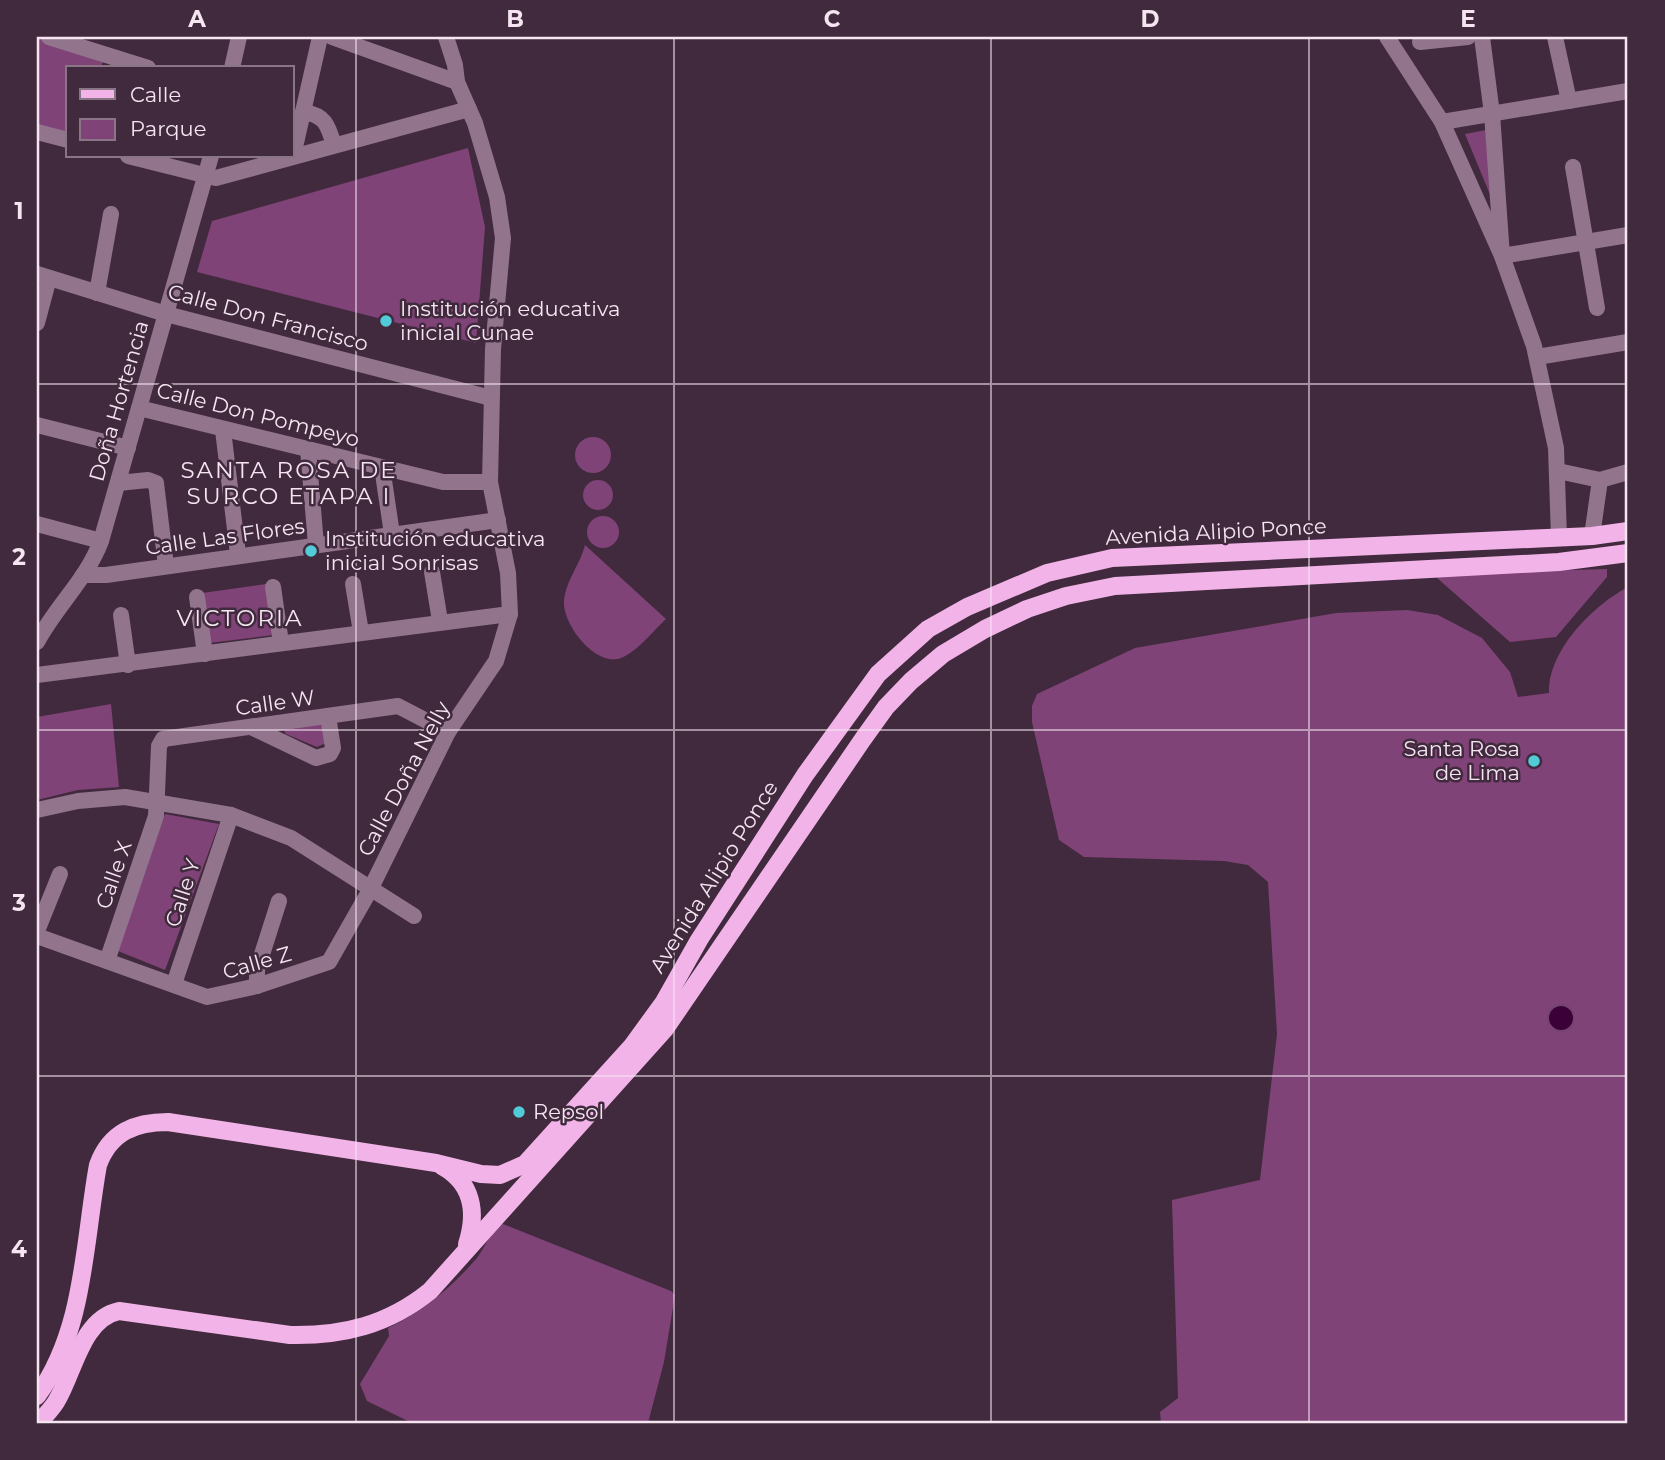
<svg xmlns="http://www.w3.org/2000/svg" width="1665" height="1460" viewBox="0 0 1665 1460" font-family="Montserrat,sans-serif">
	<rect width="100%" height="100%" fill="#412a3d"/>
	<g fill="#7f4377">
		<polygon points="37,38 103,61 101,68 68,68 68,135 37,127"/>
		<polygon points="1486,130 1496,209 1465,134"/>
		<polygon points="468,148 485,227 476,343 197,272 212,221"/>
		<circle cx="593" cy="455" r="18"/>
		<circle cx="598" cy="495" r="15"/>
		<circle cx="603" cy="532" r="16"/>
		<path d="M 585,545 L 666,619 C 653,631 637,652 621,658 C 596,668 562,624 564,601 C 566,580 580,565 585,545 Z"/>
		<polygon points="1607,569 1607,577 1556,637 1510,642 1437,578 1441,574"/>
		<polygon points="266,584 273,635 209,643 202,593"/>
		<path d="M 1628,587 L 1628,1423 L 1161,1423 L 1160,1412 L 1178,1398 L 1172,1200 L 1260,1180 L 1277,1034 L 1268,882 L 1248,865 L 1224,861 L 1084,857 L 1059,840 L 1032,722 L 1032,706 L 1037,694 L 1135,648 L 1336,613 L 1407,610 L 1438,615 L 1482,638 L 1510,672 L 1518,697 L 1549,693 C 1548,651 1592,606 1628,587 Z"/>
		<polygon points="111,704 119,787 78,790 37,800 37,717"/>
		<polygon points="321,722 326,743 317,747 286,734 282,727"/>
		<polygon points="165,814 219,824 165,970 118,951"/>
		<path d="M 503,1224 L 671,1291 L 675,1295 L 664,1362 L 648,1423 L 412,1423 L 367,1401 L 360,1384 L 389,1336 L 388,1328 C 422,1312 452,1287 477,1258 C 485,1247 491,1230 503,1224 Z"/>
	</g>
	<circle fill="#3c0038" stroke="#734570" stroke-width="2" cx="1561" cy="1018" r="13"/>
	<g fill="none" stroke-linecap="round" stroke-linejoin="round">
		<g stroke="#92748d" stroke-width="16">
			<polyline points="49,37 148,68"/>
			<polyline points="332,37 457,82"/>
			<polyline points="1387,37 1442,122 1502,256 1628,235"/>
			<polyline points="1482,37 1492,114 1502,256 1534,346 1556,448 1559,538"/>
			<polyline points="1555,37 1569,101"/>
			<polyline points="1420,42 1468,37"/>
			<polyline points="232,68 239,37"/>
			<path d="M 303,112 C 325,115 328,125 334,145"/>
			<polyline points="1442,122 1628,91"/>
			<polyline points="37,132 68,140"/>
			<polyline points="128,156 216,178 469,109"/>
			<polyline points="293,156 320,37"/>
			<polyline points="1573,167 1597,308"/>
			<polyline points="37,274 166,314 491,398"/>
			<polyline points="97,293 111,214"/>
			<polyline points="37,323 49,278"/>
			<polyline points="1537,357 1628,342"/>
			<polyline points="139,408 443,482 490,482"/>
			<polyline points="37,425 128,448"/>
			<polyline points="223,430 238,554"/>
			<polyline points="308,449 316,545"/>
			<polyline points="382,467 392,534"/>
			<polyline points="1558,471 1600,480"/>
			<polyline points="118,483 148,480 156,483 166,566"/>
			<polyline points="37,524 101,541"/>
			<polyline points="1592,536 1600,480 1628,472"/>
			<polyline points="432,572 440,621"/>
			<polyline points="83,575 106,575 498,520"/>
			<polyline points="353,584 361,632"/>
			<polyline points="273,587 281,643"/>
			<polyline points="197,597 205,654"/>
			<polyline points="121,615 128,665"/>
			<path d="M 37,642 C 56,606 87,579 101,541 L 211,156"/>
			<polyline points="37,675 510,614"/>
			<polyline points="253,728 316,758 330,754 333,748 328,716"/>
			<polyline points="37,810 78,801 125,797 231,815 291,838 414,916"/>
			<polyline points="37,931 60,874"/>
			<polyline points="37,936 207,997 257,986 329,962 370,890 448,732 496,661 510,614 508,573 490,482 493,349 503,238 497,197 475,123 457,82 455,65 446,37"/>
			<polyline points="107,961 156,816 159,746 163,739 398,706 448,732"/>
			<polyline points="174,984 231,815"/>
			<polyline points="257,986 257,970 279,901"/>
		</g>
		<g stroke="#f2b4e8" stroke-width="18">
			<path d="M 442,1166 C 473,1183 477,1213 467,1244"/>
			<path d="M 37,1396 C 85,1331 84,1241 98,1165 C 110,1132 135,1122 168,1122 L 436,1163 L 481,1174 L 500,1175 L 525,1164 L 632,1046 L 664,1002 L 699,940 L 805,775 L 878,674 L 928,629 L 967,607 L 1047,573 L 1112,558 L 1592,536 L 1628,531"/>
			<path d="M 38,1423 C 44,1417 51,1410 56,1402 C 74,1373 81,1319 119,1311 L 290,1335 C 343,1336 388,1325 430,1291 L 665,1029 L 863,739 L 886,707 L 911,681 L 943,654 L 985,629 L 1027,609 L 1066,596 L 1115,586 L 1559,562 L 1628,553"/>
		</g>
	</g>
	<path fill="none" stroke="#f4e5f1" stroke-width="2" stroke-opacity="0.55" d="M 356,37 L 356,1423M 674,37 L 674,1423M 991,37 L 991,1423M 1309,37 L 1309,1423M 37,384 L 1628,384M 37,730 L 1628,730M 37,1076 L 1628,1076"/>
	<g fill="#52cbd9" stroke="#412a3d" stroke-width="2.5">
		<circle cx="386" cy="321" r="7"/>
		<circle cx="311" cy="551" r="7"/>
		<circle cx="1534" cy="761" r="7"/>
		<circle cx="519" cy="1112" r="7"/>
	</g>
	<g text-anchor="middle" stroke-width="5" stroke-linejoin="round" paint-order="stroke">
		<g font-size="21" fill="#f4e5f1" stroke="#412a3d" text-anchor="start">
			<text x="400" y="316">Institución educativa<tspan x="400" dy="24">inicial Cunae</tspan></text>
			<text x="325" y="546">Institución educativa<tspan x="325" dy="24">inicial Sonrisas</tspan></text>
			<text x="1520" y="756" text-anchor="end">Santa Rosa<tspan x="1520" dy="24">de Lima</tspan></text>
			<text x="533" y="1119">Repsol</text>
		</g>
		<g font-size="21" fill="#f4e5f1" stroke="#412a3d">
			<text transform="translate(268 318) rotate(15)" y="7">Calle Don Francisco</text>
			<text transform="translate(119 401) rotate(-74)" y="7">Doña Hortencia</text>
			<text transform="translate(258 415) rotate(14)" y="7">Calle Don Pompeyo</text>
			<text transform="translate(1216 532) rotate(-3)" y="7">Avenida Alipio Ponce</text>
			<text transform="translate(225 537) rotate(-8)" y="7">Calle Las Flores</text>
			<text transform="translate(275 703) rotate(-8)" y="7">Calle W</text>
			<text transform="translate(404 779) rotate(-62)" y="7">Calle Doña Nelly</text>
			<text transform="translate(114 875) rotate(-71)" y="7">Calle X</text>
			<text transform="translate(714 877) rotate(-58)" y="7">Avenida Alipio Ponce</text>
			<text transform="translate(183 893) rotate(-72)" y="7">Calle Y</text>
			<text transform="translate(257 963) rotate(-16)" y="7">Calle Z</text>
		</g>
		<g font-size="23" letter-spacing="2" fill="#f4e5f1" stroke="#412a3d">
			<text x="289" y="478">SANTA ROSA DE<tspan x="289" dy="26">SURCO ETAPA I</tspan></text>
			<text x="240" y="626">VICTORIA</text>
		</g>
	</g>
	<rect width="1665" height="1460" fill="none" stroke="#412a3d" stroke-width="77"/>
	<rect x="66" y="66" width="228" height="91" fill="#412a3d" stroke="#897585" stroke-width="2"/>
	<rect x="80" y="89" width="35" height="10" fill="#f2b4e8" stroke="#897585" stroke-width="2"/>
	<text x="130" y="102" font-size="21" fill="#f4e5f1">Calle</text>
	<rect x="80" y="119" width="35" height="21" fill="#7f4377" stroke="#897585" stroke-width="2"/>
	<text x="130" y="136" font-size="21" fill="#f4e5f1">Parque</text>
	<rect x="38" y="38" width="1588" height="1384" fill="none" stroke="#f4e5f1" stroke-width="2.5"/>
	<g font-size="23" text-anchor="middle" font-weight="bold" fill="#f4e5f1">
		<text x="197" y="27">A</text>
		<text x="515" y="27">B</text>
		<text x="832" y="27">C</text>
		<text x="1150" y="27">D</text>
		<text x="1468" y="27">E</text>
		<text x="19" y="219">1</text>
		<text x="19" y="565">2</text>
		<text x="19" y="911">3</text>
		<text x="19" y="1257">4</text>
	</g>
</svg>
